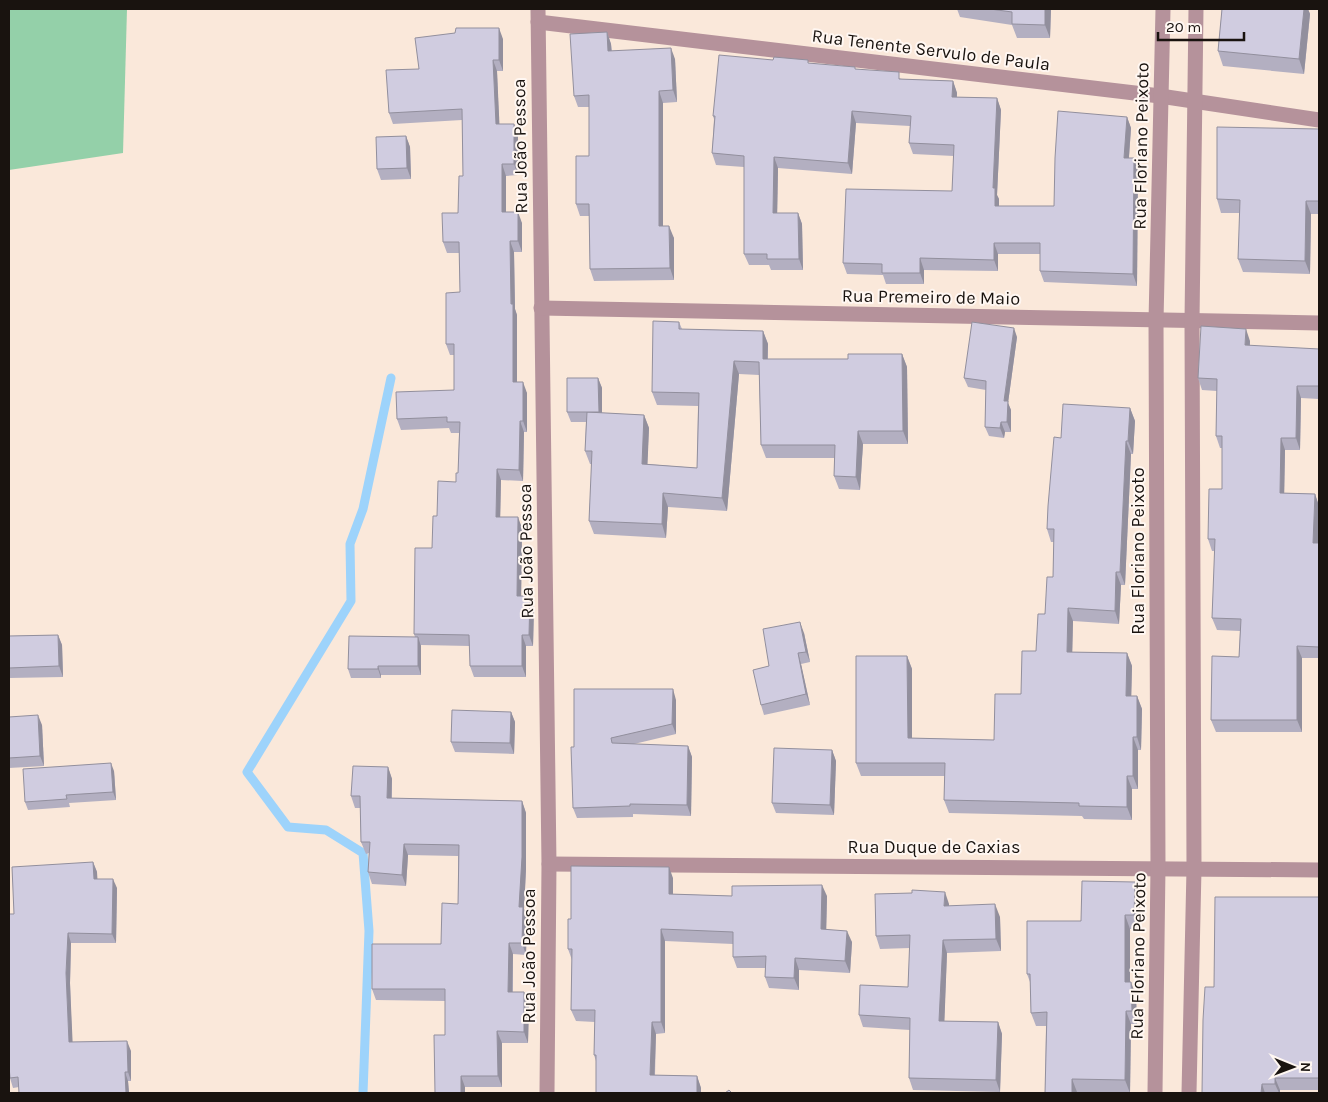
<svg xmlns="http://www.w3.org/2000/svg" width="1328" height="1102" viewBox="0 0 1328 1102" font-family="Karla,sans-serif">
	<rect width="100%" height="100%" fill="#fae8da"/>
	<polygon fill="#94d0a9" points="9,9 127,9 123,153 9,170"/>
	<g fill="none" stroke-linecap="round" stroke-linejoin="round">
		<polyline stroke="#9dd3fb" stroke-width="9" points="363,1093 369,931 363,853 326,830 288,827 247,772 351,601 350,544 363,509 391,378"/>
		<g stroke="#b5929b" stroke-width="15">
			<polyline points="538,9 549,864 547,1093"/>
			<polyline points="538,22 1160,96 1319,120"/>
			<polyline points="541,308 1319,323"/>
			<polyline points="549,864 1319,870"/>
			<polyline points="1155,1093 1158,867 1156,321 1163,9"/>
			<polyline points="1189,1093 1194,869 1192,321 1196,9"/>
		</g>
	</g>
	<g fill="#b3afc1">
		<polygon points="957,9 1051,9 1050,38 1017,38 1012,25 960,17"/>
		<polygon points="1222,9 1308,9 1310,14 1304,74 1223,66 1218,51"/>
		<polygon points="607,32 611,44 612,51 675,59 677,102 663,103 663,226 674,238 674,280 594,281 590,269 589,216 580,216 576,204 589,156 589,107 578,107 574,96"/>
		<polygon points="503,39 503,71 497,71 499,124 514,124 518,135 518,175 506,176 506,212 522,223 522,252 514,252 515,309 517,315 517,382 527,393 527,432 524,432 523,481 501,480 500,517 522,528 521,596 530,596 534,607 533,646 526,646 526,677 474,677 470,666 470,646 421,645 421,675 381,675 381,678 351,678 348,669 415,637 414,634 432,548 437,516 456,482 458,473 459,433 451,433 449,428 401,430 397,419 454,390 454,355 450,355 446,344 460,292 459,253 447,253 443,242 458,213 463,176 462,120 393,124 389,113 419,69"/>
		<polygon points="773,60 809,63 856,69 902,79 953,81 957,93 957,97 997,98 1001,110 997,195 999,199 999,206 1054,206 1127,117 1131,128 1129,158 1134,158 1138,170 1137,286 1044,282 1040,271 1040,254 998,254 998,271 924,270 924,284 886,284 883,275 847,274 843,263 952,191 954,156 913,154 909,143 910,126 856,123 852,174 778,168 777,213 798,213 802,224 803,270 771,270 769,265 749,265 744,254 744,167 716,165 712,153 714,119 713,116"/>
		<polygon points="1319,129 1319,214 1311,214 1310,274 1243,272 1238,259 1240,213 1221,213 1217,199"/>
		<polygon points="406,136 410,147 411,179 381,180 377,169"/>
		<polygon points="679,322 682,329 763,331 768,344 768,359 848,359 902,354 907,367 908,444 863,444 860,490 839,489 834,476 834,458 766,458 761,445 759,375 739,374 727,511 668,507 666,538 594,534 589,521 592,464 590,464 585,451 586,422 571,422 567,412 598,378 602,388 602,413 644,415 649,428 647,464 697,468 698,406 657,405 652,392"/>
		<polygon points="1017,337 1008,403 1011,410 1011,432 1005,432 1004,438 989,436 985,427 986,390 968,387 964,378"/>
		<polygon points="1250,341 1250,346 1319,349 1319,399 1301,398 1300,450 1285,450 1284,493 1315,494 1319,506 1318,543 1319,543 1319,658 1302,658 1302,732 1216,732 1211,720 1239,657 1240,631 1217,630 1212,618 1215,551 1212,551 1208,539 1222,489 1222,448 1220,448 1216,436 1217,391 1202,390 1198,378"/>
		<polygon points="1130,408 1135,421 1133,454 1131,454 1125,585 1121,585 1119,624 1073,621 1072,652 1127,653 1132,666 1131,696 1137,696 1142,709 1141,750 1138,750 1138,789 1132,789 1132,820 1084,819 1082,816 949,813 944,800 945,776 861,776 856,763 907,656 912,669 912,738 994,740 1021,694 1036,651 1053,577 1054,542 1051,542 1047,529 1061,438"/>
		<polygon points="804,633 810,662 801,664 810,705 764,715 761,705 769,666"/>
		<polygon points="58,635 62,645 63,677 9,678 9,636"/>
		<polygon points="676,700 676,734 634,744 688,746 692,757 691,816 633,814 633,817 577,818 573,808 574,747"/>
		<polygon points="511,712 515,722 514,754 455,752 451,742"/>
		<polygon points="9,717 42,725 44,766 9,768"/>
		<polygon points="832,750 836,761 834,815 776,813 772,803"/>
		<polygon points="388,767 392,779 392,798 522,801 526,813 526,869 524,909 527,918 526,955 513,954 513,992 529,1004 528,1043 502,1043 502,1087 465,1087 465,1093 435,1093 445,1035 445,1001 376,1000 372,989 441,944 458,904 458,856 408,855 406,886 372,884 368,872 369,853 366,854 361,842 360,808 355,808 351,796"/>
		<polygon points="114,771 116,800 69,803 70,807 28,810 25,802"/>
		<polygon points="93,862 97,872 97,879 117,888 116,943 71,943 70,983 72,1042 131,1051 131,1081 128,1081 129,1093 19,1093 19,1087 13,1088 10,1078"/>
		<polygon points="673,878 673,894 732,896 827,896 826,929 852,942 850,973 799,970 799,990 769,988 765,977 765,968 737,968 733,957 733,944 665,941 665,1033 656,1034 655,1075 697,1076 701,1088 596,1061 594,1055 595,1022 576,1021 571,1010 572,960 568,949 571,919"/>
		<polygon points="1135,882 1140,895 1139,929 1130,929 1130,982 1136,996 1137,1024 1131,1024 1130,1093 1077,1092 1077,1093 1045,1093 1046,1026 1036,1026 1031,1013 1030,982 1027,974 1081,921"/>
		<polygon points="1319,897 1319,1090 1280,1090 1280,1093 1202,1093 1214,987"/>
		<polygon points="949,904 949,906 1000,917 1001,951 947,953 944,1021 998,1022 1002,1034 1000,1092 913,1090 909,1078 910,1030 863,1027 859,1015 908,987 910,948 880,949 876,936"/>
	</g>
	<g fill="#928f9d">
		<polygon points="1045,9 1051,9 1050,38 1045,25"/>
		<polygon points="1304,9 1308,9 1310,14 1304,74 1299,59"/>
		<polygon points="499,28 503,39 503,71 499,60"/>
		<polygon points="607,32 611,44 612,63 608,51"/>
		<polygon points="671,48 675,59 677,102 673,90"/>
		<polygon points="493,60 497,71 500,136 496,124"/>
		<polygon points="953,81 957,93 956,108 952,97"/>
		<polygon points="659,91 663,103 663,238 659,226"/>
		<polygon points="997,98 1001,110 997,195 999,199 999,217 995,206 993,188"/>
		<polygon points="852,111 856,123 852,174 848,163"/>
		<polygon points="1127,117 1131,128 1128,169 1124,158"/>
		<polygon points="514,124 518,135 518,175 514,164"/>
		<polygon points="406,136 410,147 411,179 407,168"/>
		<polygon points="774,157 778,168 777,224 773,213"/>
		<polygon points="1134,158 1138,170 1137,286 1133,274"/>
		<polygon points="502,164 506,176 506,223 502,212"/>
		<polygon points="1306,201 1311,214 1310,274 1305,261"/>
		<polygon points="518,212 522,223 522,252 518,241"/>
		<polygon points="798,213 802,224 803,270 799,259"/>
		<polygon points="669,226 674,238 674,280 670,268"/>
		<polygon points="510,241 514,252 515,309 517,315 517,393 513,382"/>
		<polygon points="994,243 998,254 998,271 994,260"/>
		<polygon points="920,258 924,270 924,284 920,273"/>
		<polygon points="1014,328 1017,337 1008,403 1011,410 1011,432 1007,422 1004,401"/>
		<polygon points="1246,329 1250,341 1249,358 1245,345"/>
		<polygon points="763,331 768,344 767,372 763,359"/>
		<polygon points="902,354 907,367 908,444 903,431"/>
		<polygon points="734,361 739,374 727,511 722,498"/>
		<polygon points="598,378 602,388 602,422 599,412"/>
		<polygon points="523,382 527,393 527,432 523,421"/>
		<polygon points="1297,386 1301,398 1300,450 1296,438"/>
		<polygon points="1130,408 1135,421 1133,454 1128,441"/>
		<polygon points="644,415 649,428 647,477 642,464"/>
		<polygon points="520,421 524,432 523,481 519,470"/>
		<polygon points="1001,422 1005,432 1004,438 1000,428"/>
		<polygon points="858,431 863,444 860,490 856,477"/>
		<polygon points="1281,438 1285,450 1284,505 1280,493"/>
		<polygon points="1126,441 1131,454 1125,585 1120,572"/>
		<polygon points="497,469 501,480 500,528 496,517"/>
		<polygon points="663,493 668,507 666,538 662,524"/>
		<polygon points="1315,494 1319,506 1318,555 1313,543"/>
		<polygon points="518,517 522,528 521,607 517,596"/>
		<polygon points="1116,572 1121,585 1119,624 1115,611"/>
		<polygon points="530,596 534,607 533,646 529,635"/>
		<polygon points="1068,608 1073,621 1072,665 1067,652"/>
		<polygon points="800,622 804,633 810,662 806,652"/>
		<polygon points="58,635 62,645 63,677 59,666"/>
		<polygon points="522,635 526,646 526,677 522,666"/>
		<polygon points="418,637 421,646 421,675 418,666"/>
		<polygon points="1297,646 1302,658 1302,732 1297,720"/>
		<polygon points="798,653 801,664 810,705 806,694"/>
		<polygon points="1127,653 1132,666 1131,709 1126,696"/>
		<polygon points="907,656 912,669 912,751 908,738"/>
		<polygon points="378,666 381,675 381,678 378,669"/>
		<polygon points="673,689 676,700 676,734 672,724"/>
		<polygon points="1137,696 1142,709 1141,750 1137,737"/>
		<polygon points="511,712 515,722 514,754 510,743"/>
		<polygon points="38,715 42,725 44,766 40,756"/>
		<polygon points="1133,737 1138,750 1138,789 1133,776"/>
		<polygon points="688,746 692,757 691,816 687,805"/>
		<polygon points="832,750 836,761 834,815 830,805"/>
		<polygon points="111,763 114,771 116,800 113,792"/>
		<polygon points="388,767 392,779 391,810 387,798"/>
		<polygon points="1127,776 1132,789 1132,820 1127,807"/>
		<polygon points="522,801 526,813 526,869 524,909 527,918 526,955 522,943 519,907"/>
		<polygon points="404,844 408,855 406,886 402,875"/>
		<polygon points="93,862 97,872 98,888 94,879"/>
		<polygon points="669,867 673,878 673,905 669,894"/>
		<polygon points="113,879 117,888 116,943 112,934"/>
		<polygon points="1135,882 1140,895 1139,929 1134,915"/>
		<polygon points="822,885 827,896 826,941 821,929"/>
		<polygon points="945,892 949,904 949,918 944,906"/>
		<polygon points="995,904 1000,917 1001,951 996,939"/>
		<polygon points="1125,915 1130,929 1130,996 1125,982"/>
		<polygon points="661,929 665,941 665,1033 661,1022"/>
		<polygon points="847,931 852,942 850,973 845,961"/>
		<polygon points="68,933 71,943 70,983 73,1051 69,1042 66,973"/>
		<polygon points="943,940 947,953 944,1033 939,1021"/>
		<polygon points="509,943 513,954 512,1004 508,992"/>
		<polygon points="795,958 799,970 799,990 794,978"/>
		<polygon points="1131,982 1136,996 1137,1024 1132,1011"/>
		<polygon points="524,992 529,1004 528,1043 524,1032"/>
		<polygon points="1126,1011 1131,1024 1130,1093 1125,1080"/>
		<polygon points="652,1022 656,1034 654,1087 650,1075"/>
		<polygon points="998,1022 1002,1034 1000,1092 996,1080"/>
		<polygon points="497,1031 502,1043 502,1087 498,1076"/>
		<polygon points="127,1041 131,1051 131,1081 128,1072"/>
		<polygon points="125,1072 128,1081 129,1093 126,1093"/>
		<polygon points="461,1076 465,1087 465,1093 461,1093"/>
		<polygon points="697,1076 701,1088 701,1093 697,1093"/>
		<polygon points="1275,1078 1280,1090 1280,1093 1279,1093 1275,1084"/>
		<polygon points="1072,1079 1077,1092 1077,1093 1072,1093"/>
		<polygon points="1262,1084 1265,1093 1261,1093"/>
	</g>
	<g fill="#d0cce0" stroke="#928f9d">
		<polygon points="990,9 1045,9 1045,25 1012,24 1012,12"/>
		<polygon points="1222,9 1304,9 1299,59 1218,51"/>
		<polygon points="456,28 499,28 499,60 493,60 496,124 514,124 514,164 502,164 502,212 518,212 518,241 510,241 511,304 513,304 513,382 523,382 523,421 520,421 519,470 497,469 496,517 518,517 517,596 530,596 529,635 522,635 522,666 470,666 469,635 414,634 415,548 432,548 433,516 437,516 438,481 456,482 456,473 458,473 460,422 447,422 447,417 397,419 396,392 454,390 454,344 446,344 446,293 460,292 459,242 443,242 442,213 458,213 459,176 463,176 462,109 389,113 386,70 419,69 415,38 455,33"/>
		<polygon points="607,32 608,51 671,48 673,90 659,91 659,226 669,226 670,268 590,269 589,204 576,204 576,156 589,156 589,95 574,96 570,34"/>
		<polygon points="719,55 773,60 774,57 808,60 808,63 855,67 855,69 899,72 899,79 953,81 952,97 997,98 993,188 995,188 995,206 1054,206 1055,158 1058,111 1127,117 1124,158 1134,158 1133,274 1040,271 1040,243 994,243 994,260 920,258 920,273 882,273 882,264 843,263 846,189 952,191 954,145 909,143 911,116 852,111 848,163 774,157 773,213 798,213 799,259 767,259 767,254 744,254 744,156 712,153 715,116 713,116"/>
		<polygon points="1217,127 1319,129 1319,201 1306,201 1305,261 1238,259 1240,200 1217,199"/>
		<polygon points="406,136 407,168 377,169 376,137"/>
		<polygon points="653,321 679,322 679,329 763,331 763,359 848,359 848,354 902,354 903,431 858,431 856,477 834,476 835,445 761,445 759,362 734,361 722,498 663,493 662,524 589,521 592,451 585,451 587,412 644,415 642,464 697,468 699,393 652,392"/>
		<polygon points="972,322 1014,328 1004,401 1008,401 1007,422 1001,422 1000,428 985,427 986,381 964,378"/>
		<polygon points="1201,326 1246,329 1245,345 1319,349 1319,386 1297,386 1296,438 1281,438 1280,493 1315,494 1313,543 1319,543 1319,647 1297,646 1297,720 1211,720 1212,656 1239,657 1241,619 1212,618 1215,539 1208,539 1209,489 1222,489 1222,436 1216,436 1217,379 1198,378"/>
		<polygon points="567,378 598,378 599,412 567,412"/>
		<polygon points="1063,404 1130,408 1128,441 1126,441 1120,572 1116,572 1115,611 1068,608 1067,652 1127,653 1126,696 1137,696 1137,737 1133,737 1133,776 1127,776 1127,807 1079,806 1079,803 944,800 945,763 856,763 856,656 907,656 908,738 994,740 995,694 1021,694 1022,651 1036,651 1038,614 1045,614 1047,577 1053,577 1054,529 1047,529 1048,506 1054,437 1061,438"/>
		<polygon points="800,622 806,652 798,653 806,694 761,705 753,670 769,666 763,629"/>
		<polygon points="58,635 59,666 9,668 9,636"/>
		<polygon points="349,636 418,637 418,666 378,666 378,669 348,669"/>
		<polygon points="574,689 673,689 672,724 611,738 612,743 688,746 687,805 630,804 630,806 573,808 571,747 574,747"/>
		<polygon points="452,710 511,712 510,743 451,742"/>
		<polygon points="38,715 40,756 9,758 9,717"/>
		<polygon points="774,748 832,750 830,805 772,803"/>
		<polygon points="111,763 113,792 66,795 67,799 25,802 23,769"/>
		<polygon points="353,766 388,767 387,798 522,801 522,857 519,907 523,907 522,943 509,943 508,992 524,992 524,1032 497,1031 498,1076 461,1076 461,1093 435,1093 434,1035 445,1035 445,989 372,989 372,944 441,944 442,903 458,904 459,845 404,844 402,875 368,872 370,842 361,842 360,796 351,796"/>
		<polygon points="93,862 94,879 113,879 112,934 68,933 66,973 69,1042 127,1041 128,1072 125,1072 126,1093 19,1093 18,1077 10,1078 9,1066 9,914 14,914 12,867"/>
		<polygon points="571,866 669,867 669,894 732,896 732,886 822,885 821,929 847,931 845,961 795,958 794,978 765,977 766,956 733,957 733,932 661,929 661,1022 652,1022 650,1075 697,1076 697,1093 596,1093 596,1055 594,1055 595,1010 571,1010 572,949 568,949 568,919 571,919"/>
		<polygon points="1082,881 1135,882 1134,915 1125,915 1125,982 1131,982 1132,1011 1126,1011 1125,1080 1072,1079 1072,1093 1045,1093 1047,1012 1031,1013 1030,974 1027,974 1027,921 1081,921"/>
		<polygon points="912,890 945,892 944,906 995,904 996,939 943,940 939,1021 998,1022 996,1080 909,1078 910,1018 859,1015 860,985 908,987 910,935 876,936 875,894 912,893"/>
		<polygon points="1215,897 1319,897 1319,1078 1275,1078 1275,1084 1262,1084 1261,1093 1202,1093 1203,1020 1205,987 1214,987"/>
		<polygon points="729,1090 732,1093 725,1093"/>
	</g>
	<g text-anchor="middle" stroke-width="4" stroke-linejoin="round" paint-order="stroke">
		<g font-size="18" fill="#19130f" stroke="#fff7f2">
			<text transform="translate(931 50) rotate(7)" y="6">Rua Tenente Servulo de Paula</text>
			<text transform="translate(520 146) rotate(-91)" y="6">Rua João Pessoa</text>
			<text transform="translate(1141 146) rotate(-89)" y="6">Rua Floriano Peixoto</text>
			<text transform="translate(931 297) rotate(1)" y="6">Rua Premeiro de Maio</text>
			<text transform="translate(526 551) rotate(-91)" y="6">Rua João Pessoa</text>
			<text transform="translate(1138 551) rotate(-90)" y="6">Rua Floriano Peixoto</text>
			<text x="934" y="853">Rua Duque de Caxias</text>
			<text transform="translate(529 956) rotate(-90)" y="6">Rua João Pessoa</text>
			<text transform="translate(1138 956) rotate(-89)" y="6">Rua Floriano Peixoto</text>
		</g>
	</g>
	<rect width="1328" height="1102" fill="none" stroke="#19130f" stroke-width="20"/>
	<g transform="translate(1293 1067) rotate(91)" stroke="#fff7f2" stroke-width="4" paint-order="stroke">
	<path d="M0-4L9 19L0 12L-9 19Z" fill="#19130f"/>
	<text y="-8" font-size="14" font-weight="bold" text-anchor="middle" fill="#19130f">N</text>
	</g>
	<path d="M1158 32v8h86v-8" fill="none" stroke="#19130f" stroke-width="2.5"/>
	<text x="1166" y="32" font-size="15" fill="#19130f" stroke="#fff7f2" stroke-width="4" paint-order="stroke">20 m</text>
</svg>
